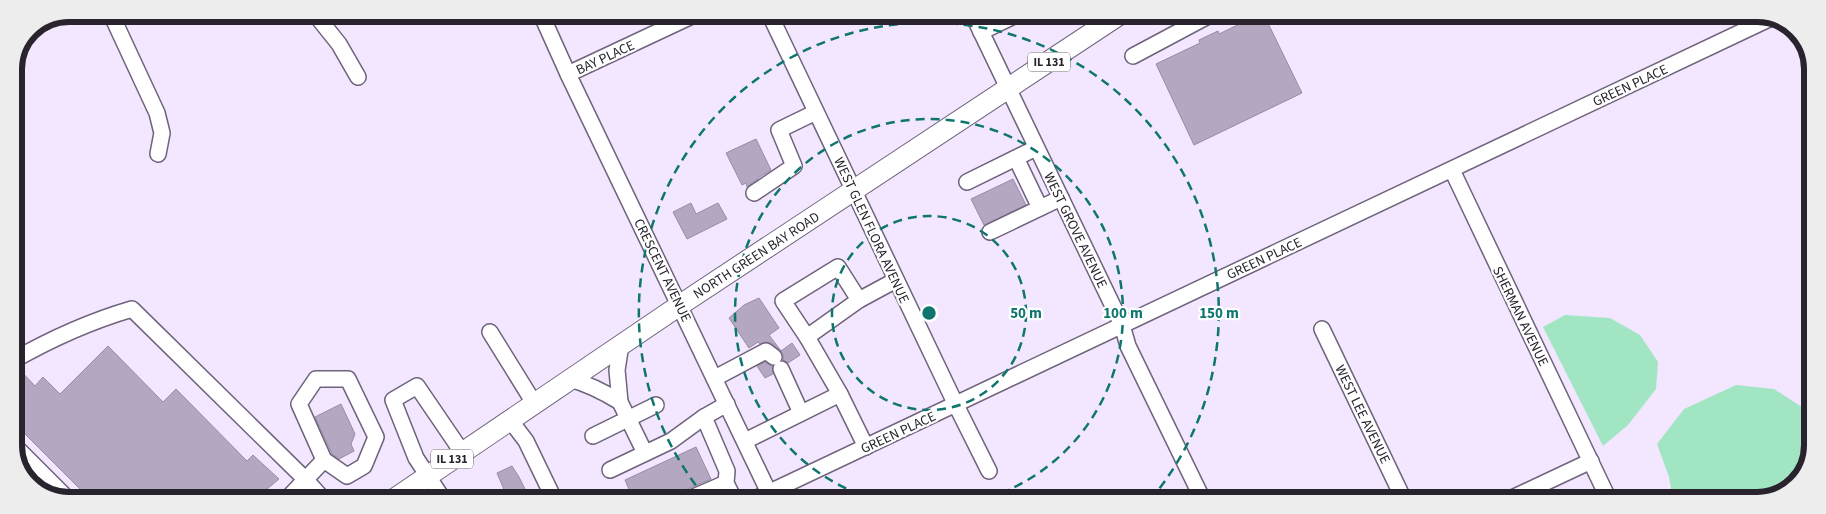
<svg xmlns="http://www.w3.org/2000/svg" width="1826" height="514" viewBox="0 0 1826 514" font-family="'Source Sans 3',sans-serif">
	<rect width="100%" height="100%" fill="#f2e7fe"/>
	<g fill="#a1e5c3">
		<polygon points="1565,315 1610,318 1640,335 1658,362 1656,389 1628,425 1603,446 1543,327"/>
		<polygon points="1736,385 1774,389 1811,413 1810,459 1791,489 1757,500 1673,500 1669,477 1657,444 1684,409"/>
	</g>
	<g fill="#b4a7c2" stroke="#978ba5">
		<polygon points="1258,15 1264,15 1302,93 1194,145 1156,64 1200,43 1199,40 1218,31 1219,34"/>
		<polygon points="756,139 771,170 758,178 758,179 747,187 746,183 742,185 726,153"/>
		<polygon points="1013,179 1026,205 984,225 971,199"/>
		<polygon points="691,203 696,214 718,203 727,219 687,239 673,212"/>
		<polygon points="759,298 779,328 769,335 781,351 792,343 800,355 788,363 783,360 783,354 780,350 771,343 766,342 760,344 758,342 749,348 729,318 744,305"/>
		<polygon points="108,346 163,402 176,389 247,461 253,455 279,479 255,499 89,498 22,431 23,430 14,421 14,369 18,368 35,386 43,377 60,394"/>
		<polygon points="765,362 772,366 773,374 765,378 757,366"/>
		<polygon points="341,404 355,434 351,444 354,451 339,459 332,454 315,417"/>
		<polygon points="696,447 711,479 685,490 671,499 633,499 625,480"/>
		<polygon points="512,466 519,477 530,499 508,499 497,473"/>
	</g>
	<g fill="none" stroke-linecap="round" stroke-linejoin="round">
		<g stroke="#6f637c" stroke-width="18">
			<g id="minor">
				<polyline points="111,14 157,113 162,133 158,154"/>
				<polyline points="315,14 339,44 358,77"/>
				<polyline points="541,14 568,74 772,499"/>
				<polyline points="770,15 956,405 989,471"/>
				<polyline points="973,15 1122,325 1128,346 1203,500"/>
				<polyline points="981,32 1016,15"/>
				<polyline points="1133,56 1210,15"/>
				<polyline points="568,74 696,14"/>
				<polyline points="1016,158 1040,208"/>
				<polyline points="1452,170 1609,500"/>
				<polyline points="967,182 1036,148"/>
				<polyline points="754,193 794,166 779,130 816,112"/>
				<polyline points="990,232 1061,198"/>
				<polyline points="1322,329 1404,500"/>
				<polyline points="490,332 534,403"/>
				<polyline points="807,337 859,300 896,280"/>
				<polyline points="621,344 617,370 620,402 645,453"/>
				<path d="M 14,360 C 51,339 91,321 132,309 L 306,480 L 323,499"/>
				<polyline points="781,369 801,413"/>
				<polyline points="715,378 766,351 774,357"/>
				<path d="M 570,379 C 588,384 604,392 620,402"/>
				<polyline points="840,394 807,337 783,301 838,267 859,300"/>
				<polyline points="704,417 727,471 726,483 734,499"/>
				<polyline points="510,420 526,441 554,499"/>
				<polyline points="593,436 656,405"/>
				<polyline points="745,441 840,394 866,447"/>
				<polyline points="14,445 67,498"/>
				<polyline points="610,470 671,441 704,417 727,404"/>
				<polyline points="287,499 324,460 299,404 316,379 348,379 376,437 364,466 347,476 324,460"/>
				<polyline points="443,499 416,458 393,400 417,386 462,452"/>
				<polyline points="689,499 726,483"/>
				<polyline points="755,499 1773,17"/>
				<polyline points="1508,500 1591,461"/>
			</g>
		</g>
		<g stroke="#6f637c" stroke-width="22">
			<polyline id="major" points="394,499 680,305 1119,15"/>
		</g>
		<use href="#minor" stroke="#fff" stroke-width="15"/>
		<use href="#major" stroke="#fff" stroke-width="20"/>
	</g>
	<g fill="none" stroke="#0f766e" stroke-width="2.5" stroke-dasharray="9 6">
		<circle cx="929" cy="313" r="97"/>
		<path d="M874 499A194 194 0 1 1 984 499"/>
		<path d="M705 497A290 290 0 1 1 1151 499"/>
	</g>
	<g text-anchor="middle" stroke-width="4.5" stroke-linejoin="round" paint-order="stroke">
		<g fill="#fff" stroke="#68656c" stroke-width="1">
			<rect x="1028" y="52.5" width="42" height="19" rx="4"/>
			<rect x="431" y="449.5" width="42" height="19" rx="4"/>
		</g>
		<g font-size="12" font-weight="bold" fill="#28232d">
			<text x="1049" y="66">IL 131</text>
			<text x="452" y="463">IL 131</text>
		</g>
		<g font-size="14" fill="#28232d" stroke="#fff">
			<text transform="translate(605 57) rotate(-25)" y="5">BAY PLACE</text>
			<text transform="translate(1630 85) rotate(-25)" y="5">GREEN PLACE</text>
			<text transform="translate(872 230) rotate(65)" y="5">WEST GLEN FLORA AVENUE</text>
			<text transform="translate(1076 230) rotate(64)" y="5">WEST GROVE AVENUE</text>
			<text transform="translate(756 255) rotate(-33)" y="5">NORTH GREEN BAY ROAD</text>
			<text transform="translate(1264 258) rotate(-25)" y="5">GREEN PLACE</text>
			<text transform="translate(663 270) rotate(64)" y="5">CRESCENT AVENUE</text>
			<text transform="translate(1521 316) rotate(64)" y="5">SHERMAN AVENUE</text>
			<text transform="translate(1363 414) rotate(64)" y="5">WEST LEE AVENUE</text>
			<text transform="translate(898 432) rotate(-25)" y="5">GREEN PLACE</text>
		</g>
	</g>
	<path d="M0 0H1826V514H0ZM69 22H1757A47 47 0 0 1 1804 69V445A47 47 0 0 1 1757 492H69A47 47 0 0 1 22 445V69A47 47 0 0 1 69 22Z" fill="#eeedee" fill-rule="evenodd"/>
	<path fill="none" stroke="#28232d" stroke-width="6" d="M69 22H1757A47 47 0 0 1 1804 69V445A47 47 0 0 1 1757 492H69A47 47 0 0 1 22 445V69A47 47 0 0 1 69 22Z"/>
	<circle cx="929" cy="313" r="8" fill="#0f766e" stroke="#fff" stroke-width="2.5"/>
	<g font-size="15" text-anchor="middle" font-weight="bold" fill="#0f766e" stroke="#fff" stroke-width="4.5" stroke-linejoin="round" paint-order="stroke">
		<text x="1026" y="318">50 m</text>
		<text x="1123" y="318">100 m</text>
		<text x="1219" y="318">150 m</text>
	</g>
</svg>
